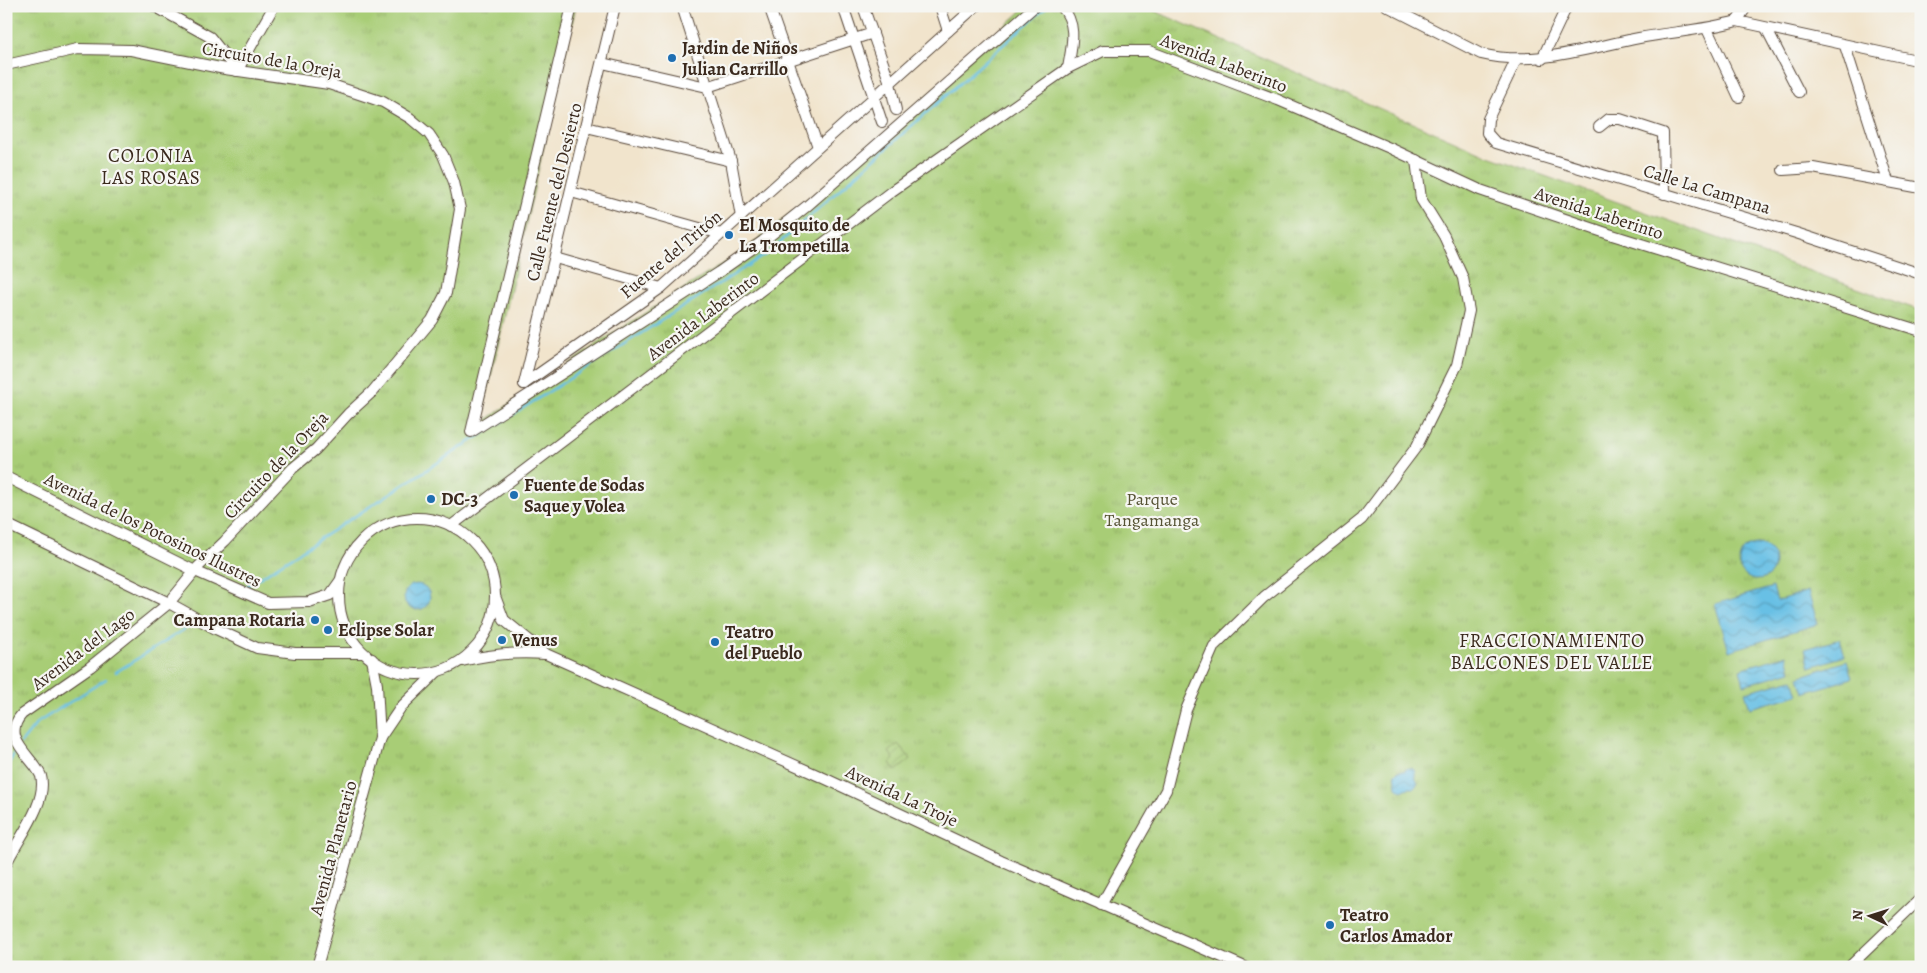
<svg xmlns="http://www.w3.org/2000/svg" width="1927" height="973" viewBox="0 0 1927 973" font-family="Alegreya,serif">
	<defs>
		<pattern id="park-tufts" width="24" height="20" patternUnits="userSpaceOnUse" patternTransform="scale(1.25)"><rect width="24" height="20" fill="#a8cd76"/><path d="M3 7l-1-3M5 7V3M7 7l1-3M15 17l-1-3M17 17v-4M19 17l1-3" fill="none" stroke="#92b066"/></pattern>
		<pattern id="garden-furrows" width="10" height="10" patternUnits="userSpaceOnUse" patternTransform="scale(1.25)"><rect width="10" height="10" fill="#a8cd76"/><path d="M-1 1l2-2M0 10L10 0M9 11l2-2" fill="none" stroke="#92b066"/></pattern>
		<pattern id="water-waves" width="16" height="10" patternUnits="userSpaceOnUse" patternTransform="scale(1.25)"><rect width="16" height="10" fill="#68c0e5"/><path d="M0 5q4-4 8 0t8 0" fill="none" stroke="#579cb9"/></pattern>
	</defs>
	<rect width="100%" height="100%" fill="#f6f6f2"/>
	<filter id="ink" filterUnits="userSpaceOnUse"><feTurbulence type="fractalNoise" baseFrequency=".02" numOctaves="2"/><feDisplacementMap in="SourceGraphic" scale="10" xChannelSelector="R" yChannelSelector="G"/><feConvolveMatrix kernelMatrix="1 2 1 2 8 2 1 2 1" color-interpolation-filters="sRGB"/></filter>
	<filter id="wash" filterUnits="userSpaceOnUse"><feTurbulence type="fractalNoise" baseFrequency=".0096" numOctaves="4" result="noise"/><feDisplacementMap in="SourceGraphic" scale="20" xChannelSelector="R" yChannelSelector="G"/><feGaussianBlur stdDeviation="1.12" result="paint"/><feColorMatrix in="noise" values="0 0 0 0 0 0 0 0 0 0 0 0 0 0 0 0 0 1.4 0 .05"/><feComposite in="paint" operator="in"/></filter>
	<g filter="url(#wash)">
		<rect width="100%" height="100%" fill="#f1e4cc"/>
		<polygon fill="url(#park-tufts)" stroke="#727c4a" points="6,6 576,6 480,424 618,330 742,252 853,163 1027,6 1143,6 1489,156 1921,311 1921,967 6,967"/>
		<polygon fill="url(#garden-furrows)" stroke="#727c4a" points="898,744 911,759 896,771 890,763 894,759 889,752"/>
		<g fill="url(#water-waves)" stroke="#527582">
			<circle cx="1757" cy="562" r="18"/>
			<circle cx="417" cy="597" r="13"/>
			<polygon points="1773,587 1777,601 1808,591 1818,624 1729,651 1715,604"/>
			<polygon points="1840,639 1845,656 1810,667 1805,649"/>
			<polygon points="1787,655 1791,671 1744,685 1740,669"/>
			<polygon points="1847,661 1852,678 1804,693 1799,677"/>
			<polygon points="1793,679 1798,695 1750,708 1745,692"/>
			<polygon points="1408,768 1412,768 1415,771 1415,777 1418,784 1414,788 1408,788 1402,791 1397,787 1395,774 1398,771 1404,771"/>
		</g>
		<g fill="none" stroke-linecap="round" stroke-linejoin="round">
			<g stroke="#68c0e5" stroke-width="2.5">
				<polyline points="247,586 476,438 768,253 1047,6"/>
				<polyline points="116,672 185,629"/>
				<polyline points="21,743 37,723 106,679"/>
				<polyline points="6,768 18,747"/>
			</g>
		</g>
	</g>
	<g filter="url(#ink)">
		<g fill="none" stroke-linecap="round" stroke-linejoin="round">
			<g stroke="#564638" stroke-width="12">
				<g id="minor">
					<polyline points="154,6 210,37 237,71 274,6"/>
					<polyline points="572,6 471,432 719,272 763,241 807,206 1035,6"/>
					<polyline points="682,6 731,161 741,217"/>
					<polyline points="769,6 818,147"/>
					<polyline points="843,6 882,122"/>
					<polyline points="863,6 890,83 896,110"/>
					<polyline points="940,6 948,31"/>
					<path d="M 1061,6 C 1078,24 1072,45 1068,68"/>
					<path d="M 1387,6 L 1481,54 C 1535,67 1587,48 1639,38 C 1672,32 1705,30 1737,21 L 1921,61"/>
					<polyline points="1737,21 1747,6"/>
					<polyline points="1766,28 1799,92"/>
					<polyline points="1707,29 1739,97"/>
					<polyline points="1845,46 1888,181"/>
					<polyline points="1542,59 1567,6"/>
					<polyline points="1516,60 1488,119 1487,133 1496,143 1796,233 1921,274"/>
					<polyline points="602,63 707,87 873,33"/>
					<path d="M 6,65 L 78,49 L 131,50 L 225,69 L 329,84 L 383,102 L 410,118 L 429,134 L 443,155 L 454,182 L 460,209 L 446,293 L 432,320 L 372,392 L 348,414 L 316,449 L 293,468 L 225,541 L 199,566 L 169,603 L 90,667 L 22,714 C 4,734 22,749 35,766 C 37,769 40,773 41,776 C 48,803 17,840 6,864"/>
					<polyline points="586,127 731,161"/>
					<polyline points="1599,127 1609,119 1620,119 1663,133 1664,194"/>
					<polyline points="1783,170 1813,168 1921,188"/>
					<polyline points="571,192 721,234"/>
					<polyline points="555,258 661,288"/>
					<polyline points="524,384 661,288 976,6"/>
					<polyline points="524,384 615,6"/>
					<polyline points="6,477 195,571 268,603 309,602 330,595 340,581"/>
					<circle cx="417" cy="596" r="78"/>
					<polyline points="6,524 169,603 216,629 257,648 295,653 363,653"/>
					<polyline points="451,526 892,191 1068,68 1103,51 1149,51 1278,100 1392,149 1480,190 1609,234 1921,331"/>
					<polyline points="495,596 504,620 546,654 826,779 1001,861 1245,967"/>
					<path d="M 462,661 C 490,654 516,652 545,654"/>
					<polyline points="380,738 401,707 437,672"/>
					<polyline points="1101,905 1166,790 1186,710 1214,646 1264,597 1362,519 1417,446 1457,365 1469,311 1463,278 1444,236 1421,199 1416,160"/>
					<polyline points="317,967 380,738 377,685 372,659"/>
					<polyline points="1849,967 1921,898"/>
				</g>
			</g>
			<use href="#minor" stroke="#fff" stroke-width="10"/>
		</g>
	</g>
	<g fill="#1f6fb2" stroke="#f6f6f2" stroke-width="2">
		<circle cx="672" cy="58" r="5"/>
		<circle cx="729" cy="235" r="5"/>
		<circle cx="514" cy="495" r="5"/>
		<circle cx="431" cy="499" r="5"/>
		<circle cx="315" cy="620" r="5"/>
		<circle cx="328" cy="630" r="5"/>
		<circle cx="502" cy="640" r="5"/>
		<circle cx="715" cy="642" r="5"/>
		<circle cx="1330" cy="925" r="5"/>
	</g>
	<g text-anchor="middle" stroke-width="4.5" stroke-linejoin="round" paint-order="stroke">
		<g font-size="18" font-weight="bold" fill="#3b2a1e" stroke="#f6f6f2" text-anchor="start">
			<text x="682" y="54">Jardin de Niños<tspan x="682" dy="21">Julian Carrillo</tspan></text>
			<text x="739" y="231">El Mosquito de<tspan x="739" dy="21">La Trompetilla</tspan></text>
			<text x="524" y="491">Fuente de Sodas<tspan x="524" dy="21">Saque y Volea</tspan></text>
			<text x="441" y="505">DC-3</text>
			<text x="305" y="626" text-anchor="end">Campana Rotaria</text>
			<text x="338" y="636">Eclipse Solar</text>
			<text x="725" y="638">Teatro<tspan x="725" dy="21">del Pueblo</tspan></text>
			<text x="512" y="646">Venus</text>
			<text x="1340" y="921">Teatro<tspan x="1340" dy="21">Carlos Amador</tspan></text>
		</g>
		<g font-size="18" fill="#3b2a1e" stroke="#f6f6f2">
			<text transform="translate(272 60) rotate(10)" y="6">Circuito de la Oreja</text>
			<text transform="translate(1224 63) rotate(21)" y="6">Avenida Laberinto</text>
			<text transform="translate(1707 189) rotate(17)" y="6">Calle La Campana</text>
			<text transform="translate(554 192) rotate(-76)" y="6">Calle Fuente del Desierto</text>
			<text transform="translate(1599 213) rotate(18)" y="6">Avenida Laberinto</text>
			<text transform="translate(671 254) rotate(-40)" y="6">Fuente del Tritón</text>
			<text transform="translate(703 316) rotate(-37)" y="6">Avenida Laberinto</text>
			<text transform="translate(276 465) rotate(-46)" y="6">Circuito de la Oreja</text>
			<text transform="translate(153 530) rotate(26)" y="6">Avenida de los Potosinos Ilustres</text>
			<text transform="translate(83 649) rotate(-37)" y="6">Avenida del Lago</text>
			<text transform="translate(902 796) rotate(25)" y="6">Avenida La Troje</text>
			<text transform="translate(333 848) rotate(-75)" y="6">Avenida Planetario</text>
		</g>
		<g font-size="18" fill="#565334" stroke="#f6f6f2">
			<text x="1152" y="505">Parque<tspan x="1152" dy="21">Tangamanga</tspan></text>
		</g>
		<g font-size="19" letter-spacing="1" fill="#3b2a1e" stroke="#f6f6f2">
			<text x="151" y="162">COLONIA<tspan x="151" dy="22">LAS ROSAS</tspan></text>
			<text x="1552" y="647">FRACCIONAMIENTO<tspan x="1552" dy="22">BALCONES DEL VALLE</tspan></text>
		</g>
	</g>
	<rect width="1927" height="973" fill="none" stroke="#f6f6f2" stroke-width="25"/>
	<g transform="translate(1870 916) rotate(274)" stroke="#f6f6f2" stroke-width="4" paint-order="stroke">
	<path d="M0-4L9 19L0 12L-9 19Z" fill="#3b2a1e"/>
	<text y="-8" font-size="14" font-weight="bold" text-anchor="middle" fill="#3b2a1e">N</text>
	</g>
</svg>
